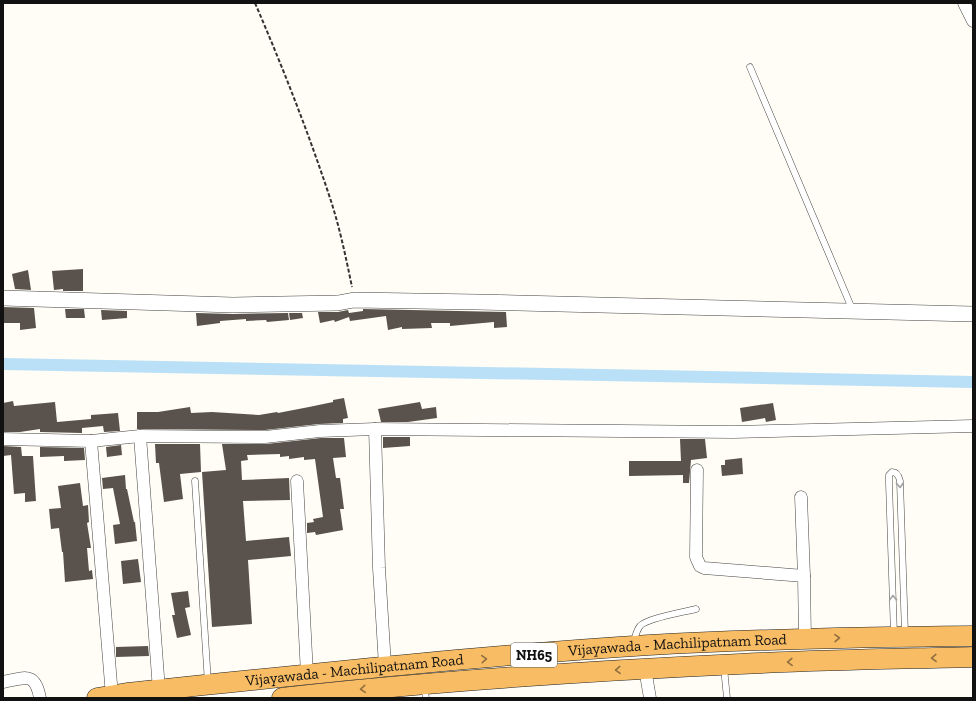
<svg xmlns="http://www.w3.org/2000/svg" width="976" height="701" viewBox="0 0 976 701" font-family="'Zilla Slab',serif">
	<rect width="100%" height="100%" fill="#fffdf5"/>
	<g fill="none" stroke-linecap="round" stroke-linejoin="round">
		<polyline stroke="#b9e0f7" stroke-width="12" points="3,364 973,382"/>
	</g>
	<g fill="#5a524d">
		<polygon points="83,269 83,291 63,291 63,289 54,290 52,271"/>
		<polygon points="28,270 31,290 15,289 12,274"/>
		<polygon points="3,307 34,308 36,328 20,330 20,323 3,323"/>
		<polygon points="65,309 84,309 85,318 66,318"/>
		<polygon points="363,309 506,312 507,327 494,328 494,322 450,326 450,323 431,323 432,328 402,329 402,327 388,330 386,316 350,321 349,317 335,322 334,320 320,323 318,312 338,312 348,310 349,313 363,311"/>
		<polygon points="101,310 127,311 127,318 102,320"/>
		<polygon points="196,313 233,314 288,313 289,320 267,322 266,320 246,321 246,319 220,321 220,323 197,326"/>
		<polygon points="289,313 302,313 303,318 290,320"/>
		<polygon points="344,398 348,418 343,419 343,423 319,424 265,430 137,429 137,412 158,412 190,407 191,413 212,412 259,415 277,412 278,413 309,407 333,402 333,400"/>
		<polygon points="13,401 14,406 55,402 57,422 91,419 91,415 118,413 120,431 104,432 103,426 82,428 82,433 40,432 40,429 20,432 3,432 3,403"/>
		<polygon points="420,402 422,409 436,407 437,418 408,422 381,422 378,409"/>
		<polygon points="773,403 776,420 766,422 765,418 742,422 740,408"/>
		<polygon points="383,437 410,437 410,446 383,448"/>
		<polygon points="321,438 344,438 346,457 333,458 336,478 340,478 344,509 340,509 343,530 316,535 315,532 307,533 307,523 314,522 313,519 323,517 315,459 304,460 304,457 289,459 289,456 280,457 280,454 247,455 248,460 241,461 242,480 289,478 290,500 243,501 246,541 289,537 291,556 248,560 252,624 212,627 202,472 226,470 222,444 266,444"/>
		<polygon points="680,439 705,439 707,458 691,460 689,483 683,483 683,475 629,476 629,461 681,461"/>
		<polygon points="155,444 200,444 201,472 180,474 183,499 164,502 159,463 156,463"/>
		<polygon points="121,445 122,455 107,457 106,447"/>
		<polygon points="3,446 21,447 22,456 33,456 36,501 25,502 25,493 14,494 11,455 3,456"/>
		<polygon points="40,447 84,448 85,460 64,461 64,456 40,457"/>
		<polygon points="742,458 743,474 722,476 721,465 725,465 725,460"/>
		<polygon points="125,475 126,489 127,489 134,522 135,522 137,541 115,544 113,525 120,524 113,488 103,489 102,478"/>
		<polygon points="80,483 83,506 88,505 89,522 87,523 91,548 87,548 89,571 92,570 93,579 65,582 63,552 62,552 59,528 51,529 49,509 61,508 58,486"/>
		<polygon points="138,559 141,582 123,584 121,561"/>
		<polygon points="188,591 190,607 185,608 191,635 177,638 172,615 175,615 171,593"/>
		<polygon points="148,646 149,656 116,657 116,647"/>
	</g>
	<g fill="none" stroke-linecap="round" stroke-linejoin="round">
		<g stroke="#444" stroke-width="7">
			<g id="service">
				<polyline points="750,67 853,311"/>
				<polyline points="195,481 208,683"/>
				<path d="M 894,635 L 889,483 L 889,475 L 892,472 C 897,472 899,476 900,481 L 905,634"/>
				<path d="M 633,644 C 635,638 636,631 640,626 C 647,618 685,612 696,609"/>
				<polyline points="724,668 727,698"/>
				<polyline points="424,686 426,698"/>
			</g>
		</g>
		<g stroke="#444" stroke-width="13">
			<g id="minor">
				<polyline points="964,3 973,21"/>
				<polyline points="375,429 379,568 385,666"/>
				<polyline points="140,436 159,690"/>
				<polyline points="3,439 91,441 140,436 265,437 320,431 375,429 733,432 973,426"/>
				<polyline points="91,441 112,696"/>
				<polyline points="697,470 696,557 700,566 704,568 804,576"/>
				<polyline points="297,481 307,674"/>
				<polyline points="801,497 804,576 805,639"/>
				<polyline points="645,669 650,698"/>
				<path d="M 3,682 C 25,678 35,671 40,698"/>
			</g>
		</g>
		<g stroke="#444" stroke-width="16">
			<polyline id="tertiary" points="3,298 233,305 338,303 354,300 477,302 973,314"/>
		</g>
		<g stroke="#222" stroke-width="21">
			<g id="trunk">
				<path id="s1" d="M 97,698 L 127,693 C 301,675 475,656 649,645 C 757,639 865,637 973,636"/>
				<path d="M 282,698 C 434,681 587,671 740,664 C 817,660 895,659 973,657"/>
			</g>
		</g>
		<path stroke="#333" stroke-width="2" stroke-dasharray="4 2" stroke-linecap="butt" d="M 255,3 C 283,68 309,134 331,201 C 340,229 346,258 352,287"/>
		<use href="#service" stroke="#fff" stroke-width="6"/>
		<use href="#minor" stroke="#fff" stroke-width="12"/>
		<use href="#tertiary" stroke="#fff" stroke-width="15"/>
		<use href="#trunk" stroke="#f7bc64" stroke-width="20"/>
	</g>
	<defs><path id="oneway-chevron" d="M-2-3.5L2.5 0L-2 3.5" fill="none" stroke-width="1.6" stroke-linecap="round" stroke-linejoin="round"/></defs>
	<g stroke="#a0a0a0">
		<use href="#oneway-chevron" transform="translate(900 485) rotate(87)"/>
		<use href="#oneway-chevron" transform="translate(893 598) rotate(-92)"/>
	</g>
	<g stroke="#906f3f">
		<use href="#oneway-chevron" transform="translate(837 638) rotate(-1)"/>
		<use href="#oneway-chevron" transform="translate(934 658) rotate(178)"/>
		<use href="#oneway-chevron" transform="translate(484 659) rotate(-4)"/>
		<use href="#oneway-chevron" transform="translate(790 662) rotate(178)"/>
		<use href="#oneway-chevron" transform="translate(618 670) rotate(177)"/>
		<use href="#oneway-chevron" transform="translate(363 689) rotate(175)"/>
	</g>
	<g text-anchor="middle" stroke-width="4" stroke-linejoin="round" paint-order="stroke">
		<rect fill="#fff" stroke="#585858" stroke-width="1" x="511" y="643" width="46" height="24" rx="3"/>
		<g font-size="14" font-weight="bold" fill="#111">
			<text x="534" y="660">NH65</text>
		</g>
		<g font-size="15" fill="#111" stroke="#fff">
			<text dy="5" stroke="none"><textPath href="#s1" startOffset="583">Vijayawada - Machilipatnam Road</textPath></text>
			<text dy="5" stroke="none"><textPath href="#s1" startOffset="259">Vijayawada - Machilipatnam Road</textPath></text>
		</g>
	</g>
	<rect width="976" height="701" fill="none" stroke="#111111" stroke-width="8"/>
</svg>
